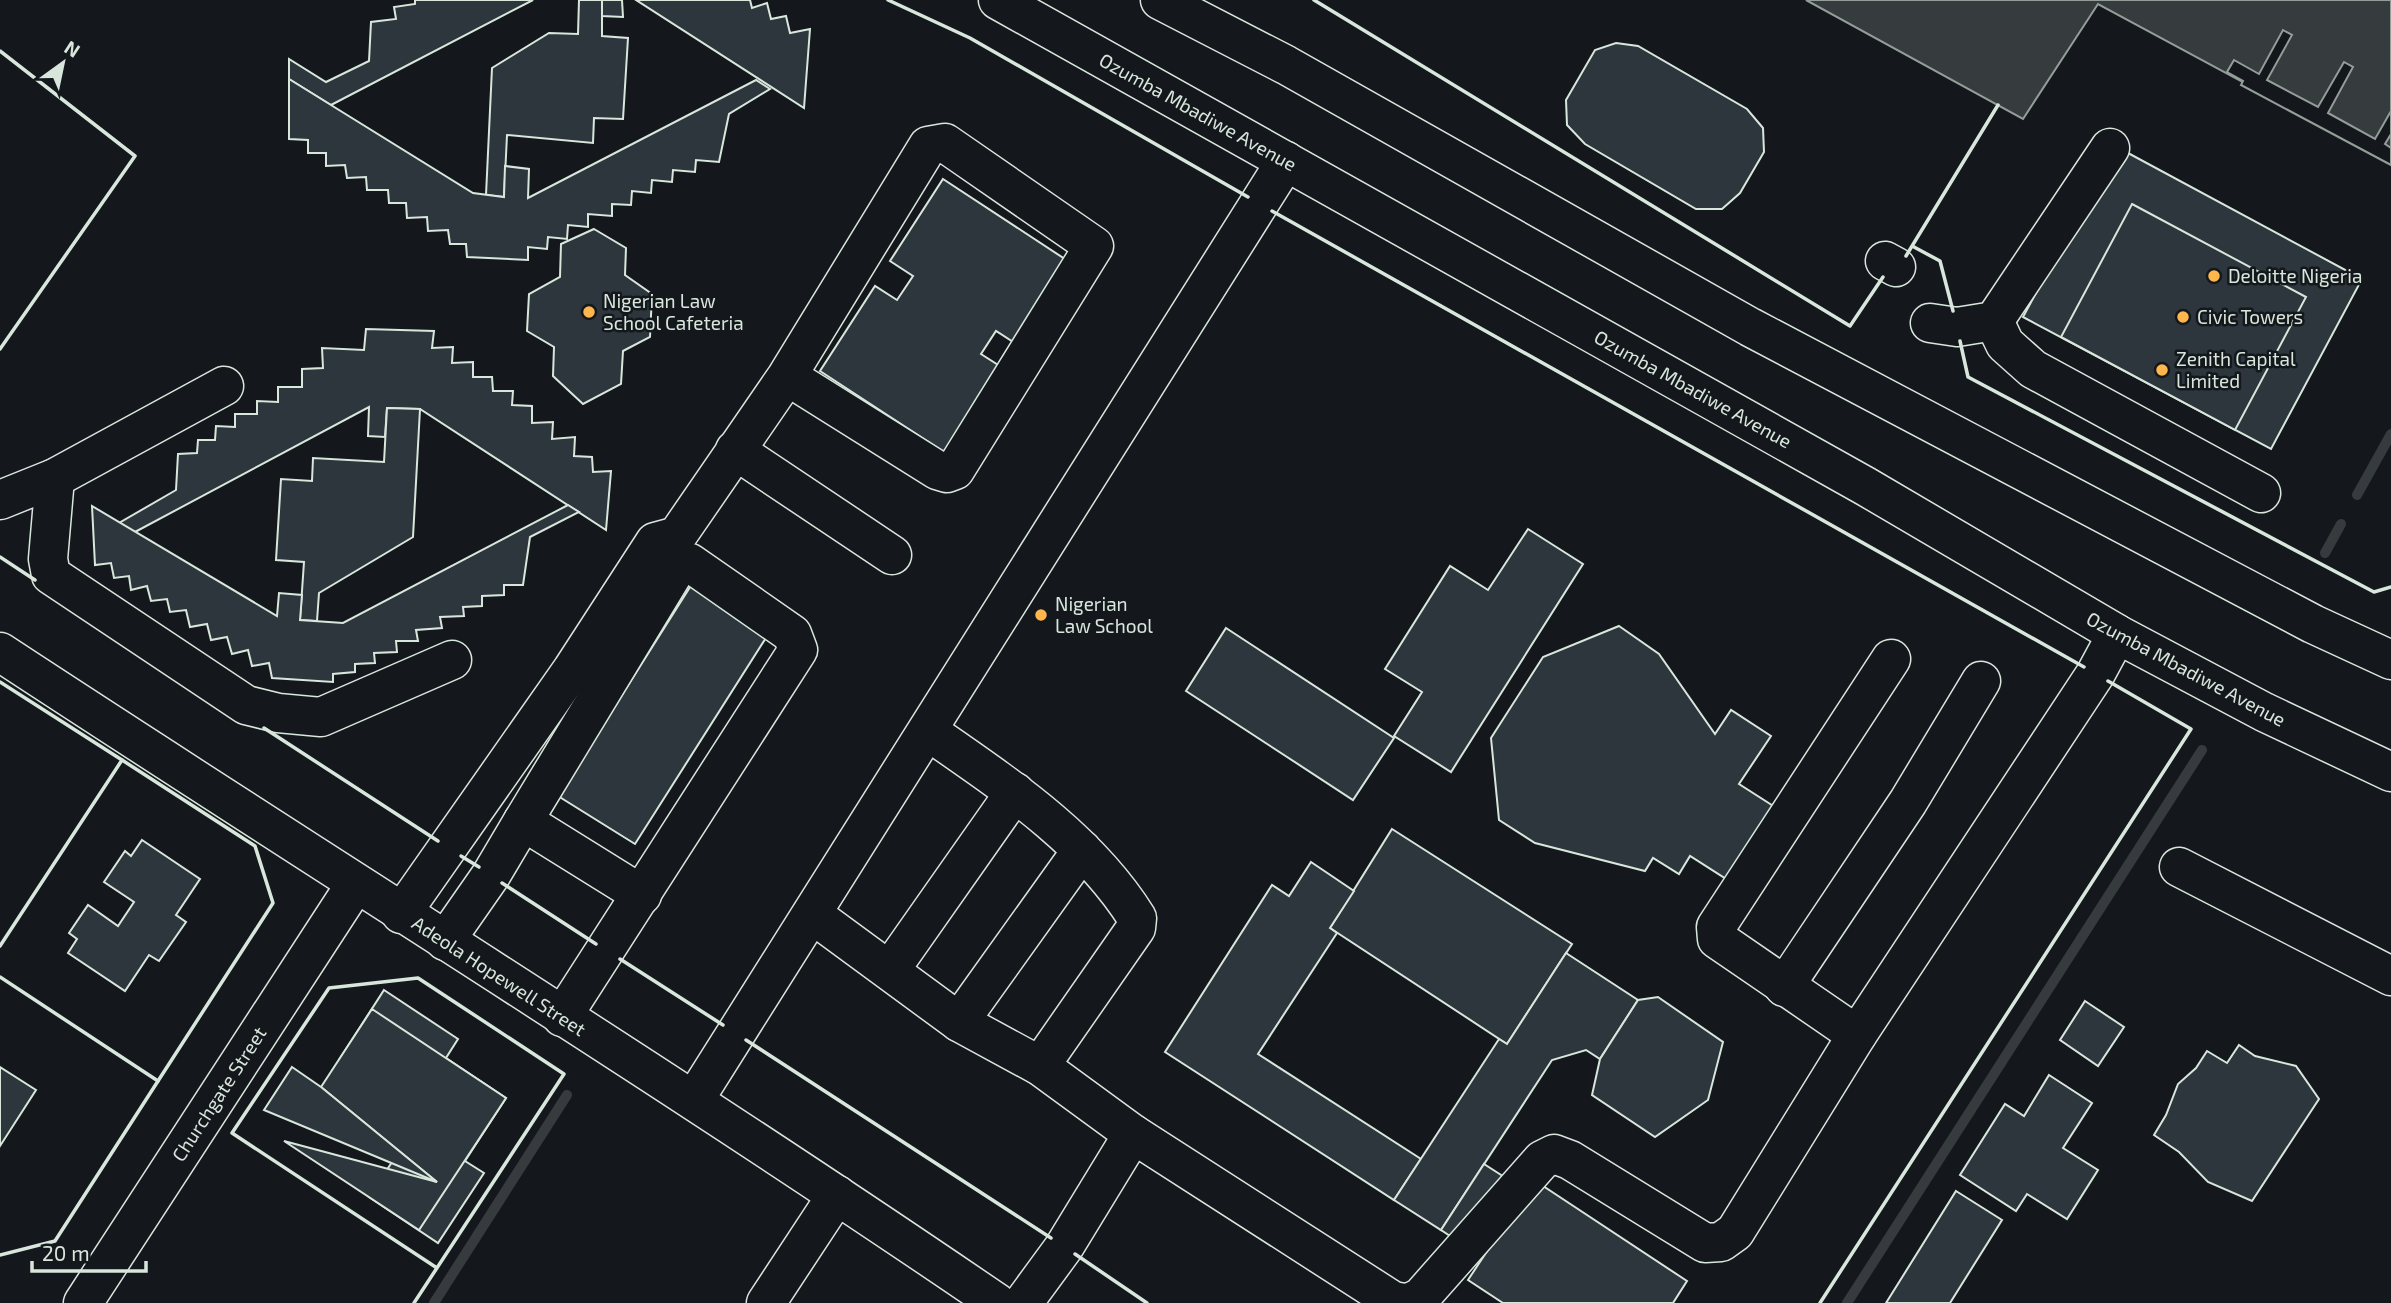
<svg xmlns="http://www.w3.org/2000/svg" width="2391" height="1303" viewBox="0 0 2391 1303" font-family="'Exo 2',sans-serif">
	<rect width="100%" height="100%" fill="#14181c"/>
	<polygon fill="#363b3e" stroke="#939e99" stroke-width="2" points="1806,0 2391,0 2391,162 2098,4 2023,119"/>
	<polygon fill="#14181c" stroke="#939e99" stroke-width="2" points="2283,30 2292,35 2267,80 2318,107 2344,62 2353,67 2328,113 2375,139 2391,111 2391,134 2385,144 2391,148 2391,165 2241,85 2243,81 2227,72 2234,60 2259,74"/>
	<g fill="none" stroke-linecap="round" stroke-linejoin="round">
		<g stroke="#363b3e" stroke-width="10">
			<polyline points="2357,495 2391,434"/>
			<polyline points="2325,553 2341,524"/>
			<polyline points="434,1303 567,1095"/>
			<polyline points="1847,1303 2202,750"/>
		</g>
	</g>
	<g fill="#2c363c" stroke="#d8e6dc" stroke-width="2">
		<polygon points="415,0 533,0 331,105 289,79 289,59 326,82 369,61 371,22 396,19 394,7 415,4"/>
		<polygon points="579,0 602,0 602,36 628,38 623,119 594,118 593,143 507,135 504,197 486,195 492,68 549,33 578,34"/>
		<polygon points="602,0 622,0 623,17 602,16"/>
		<polygon points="636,0 750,0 752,8 767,3 771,19 786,16 790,33 810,29 804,108"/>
		<polygon points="1616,43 1638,46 1747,109 1763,128 1764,152 1740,193 1722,209 1696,209 1585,144 1567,125 1566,100 1595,50"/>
		<polygon points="289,79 473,193 504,197 505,166 529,169 528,198 756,80 770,89 729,114 719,162 696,160 695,172 673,170 672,182 652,180 651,193 632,191 631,205 612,204 612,216 588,214 588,227 568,225 567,239 548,237 547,249 528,247 528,260 467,257 466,244 450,244 448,230 428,231 427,217 407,218 406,203 389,203 388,190 367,190 366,177 347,178 345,165 326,166 326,153 308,153 308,140 289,139"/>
		<polygon points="2115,146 2362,279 2271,449 2023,317"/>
		<polygon points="943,179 1074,265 1021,347 996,331 981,354 1006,370 950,456 820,371 875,286 897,300 913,276 890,261"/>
		<polygon points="2132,204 2306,297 2235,430 2061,337"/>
		<polygon points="594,229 626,248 625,275 652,294 650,337 623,351 621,384 583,404 553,376 554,347 527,331 529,294 560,277 561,244"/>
		<polygon points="366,329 434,331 432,348 453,347 452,363 473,362 473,377 492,377 493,391 513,391 512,405 532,406 532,423 553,422 552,439 575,437 574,456 592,457 593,472 611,471 606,530 420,409 387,408 385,437 368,436 369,407 135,532 119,523 176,490 178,454 197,453 198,440 215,440 216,426 235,427 235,414 257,414 257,401 278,402 278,387 302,387 302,369 323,368 322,348 364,350"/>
		<polygon points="387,408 420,409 413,537 319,593 317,621 300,620 304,562 276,560 281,479 312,481 313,458 384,462"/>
		<polygon points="568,505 579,512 530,537 523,585 504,585 504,595 482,596 482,606 463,607 464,616 440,617 442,628 416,630 418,641 396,641 397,652 374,653 375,663 355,664 355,672 333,674 333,682 272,678 269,663 252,666 248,650 232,654 227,637 211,640 207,624 190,627 186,610 170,612 167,599 151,601 147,586 131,590 129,576 114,578 111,563 95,565 92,506 277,616 279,593 302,595 300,620 343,623"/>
		<polygon points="1528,529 1583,564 1451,772 1394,736 1422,692 1385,669 1450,566 1488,590"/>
		<polygon points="692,584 769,633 635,844 558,796"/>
		<polygon points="1619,626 1659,654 1715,734 1731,710 1771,736 1739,784 1778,809 1731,882 1690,856 1679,874 1653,858 1645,871 1535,843 1499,820 1491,738 1543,657"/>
		<polygon points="1226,628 1394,738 1353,800 1186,691"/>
		<polygon points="1392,829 1572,944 1507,1044 1330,928"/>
		<polygon points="142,840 200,879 176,915 186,922 159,961 149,955 125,991 68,953 77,939 69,933 88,905 118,926 134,902 104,882 125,851 131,856"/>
		<polygon points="1311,862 1354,891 1330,928 1337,933 1258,1054 1421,1159 1394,1200 1165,1052 1272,885 1289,896"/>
		<polygon points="1566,953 1638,1000 1600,1059 1586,1050 1552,1060 1441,1230 1394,1200 1499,1039 1507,1044"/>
		<polygon points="384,990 458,1039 446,1058 506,1098 465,1161 484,1173 438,1243 369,1197 423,1115 339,1060"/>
		<polygon points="1658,997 1723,1042 1708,1100 1655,1137 1592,1095 1600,1059 1638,1000"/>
		<polygon points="2085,1001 2124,1027 2098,1066 2060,1040"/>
		<polygon points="372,1009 506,1098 419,1230 284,1141 437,1182 321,1087"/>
		<polygon points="2239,1045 2255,1056 2296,1066 2319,1099 2252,1201 2208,1182 2179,1152 2154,1135 2166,1115 2178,1084 2196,1068 2207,1051 2227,1063"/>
		<polygon points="0,1067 36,1090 0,1146"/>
		<polygon points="292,1067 321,1087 437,1182 264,1110"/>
		<polygon points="2049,1075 2092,1103 2063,1148 2098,1170 2067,1219 2027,1194 2016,1211 1960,1175 2005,1104 2024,1116"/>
		<polygon points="1484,1164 1526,1191 1482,1257 1441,1230"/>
		<polygon points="1534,1180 1687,1281 1673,1303 1503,1303 1468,1280"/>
		<polygon points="1956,1191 2002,1220 1950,1303 1886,1303"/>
	</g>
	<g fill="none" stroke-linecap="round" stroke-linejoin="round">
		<g stroke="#d8e6dc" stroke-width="41">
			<g id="minor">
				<polyline points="1885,261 1896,267"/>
				<polyline points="1994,321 2005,344 2033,369 2261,493"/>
				<polyline points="1930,323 1957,327 1994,321 2110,148"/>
				<polyline points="735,450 892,555"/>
				<polyline points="55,478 48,559 51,575 246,705 278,713 321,717 452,660"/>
				<polyline points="0,500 55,478 224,386"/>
				<path d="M 0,652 C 332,870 669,1079 997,1303"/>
				<path d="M 928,731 C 1004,784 1087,838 1137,918 L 1136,928 L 1040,1066"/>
				<polyline points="523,821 679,564 690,563 792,634 798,650 562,1017"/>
				<polyline points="2179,867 2391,976"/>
				<polyline points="401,914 572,670 655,542 677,536 787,376 928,146 945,143 1094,246 955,470 947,473 937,470 787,376"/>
				<polyline points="812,914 959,1022 1040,1066 1133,1134 1393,1301 1404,1303"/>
				<polyline points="445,941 491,875 523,821 642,895"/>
				<polyline points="890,970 1015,792"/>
				<polyline points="1784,987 1908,802 1981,681"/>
				<polyline points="959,1022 1082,850"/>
				<polyline points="1857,1035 1717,939 1716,927 1891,659"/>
				<polyline points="694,1100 1286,161"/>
				<polyline points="83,1303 355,885"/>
				<polyline points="766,1303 837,1195"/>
				<polyline points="1023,1303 1064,1247 1133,1134"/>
				<polyline points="1409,1303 1421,1297 1542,1160 1554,1154 1570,1160 1705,1243 1721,1242 1735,1232 1857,1035 2096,673 2117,634"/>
			</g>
		</g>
		<g stroke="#d8e6dc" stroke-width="41">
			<g id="highway">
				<polyline points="998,0 1865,486 2117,634 2264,712 2391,772"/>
				<polyline points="1160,0 1286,65 1750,327 2313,624 2391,660"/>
			</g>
		</g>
		<use href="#minor" stroke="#14181c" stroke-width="38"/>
		<use href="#highway" stroke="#14181c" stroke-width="38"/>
		<g stroke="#d8e6dc" stroke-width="3.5">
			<polyline points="888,0 970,38 1248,197"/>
			<polyline points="1314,0 1850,326 1883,277"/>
			<polyline points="0,51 135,156 0,349"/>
			<polyline points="1272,211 2084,667"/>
			<polyline points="1914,247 1940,261 1953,311"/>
			<polyline points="1906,256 1998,105"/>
			<polyline points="1960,341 1968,377 2374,592 2391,587"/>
			<polyline points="0,557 35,580"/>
			<polyline points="0,682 122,760 0,946"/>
			<polyline points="264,728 438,841"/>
			<polyline points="122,760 255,846 273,903 158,1081"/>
			<polyline points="461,856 479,867"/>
			<polyline points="502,883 596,944"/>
			<polyline points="620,959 723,1025"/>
			<polyline points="0,977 158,1081 55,1241 0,1255"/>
			<polyline points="746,1040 1051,1238"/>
			<polyline points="1075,1254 1147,1303"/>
			<polyline points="414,1303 564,1074 418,978 329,988 232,1133 437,1268"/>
			<polyline points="1820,1303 2191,729 2108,681"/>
		</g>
	</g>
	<g fill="#ffb74d" stroke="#14181c" stroke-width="2.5">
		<circle cx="2214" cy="276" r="7"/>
		<circle cx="589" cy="312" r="7"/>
		<circle cx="2183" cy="317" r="7"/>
		<circle cx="2162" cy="370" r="7"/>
		<circle cx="1041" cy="615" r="7"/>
	</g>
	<g text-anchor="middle" stroke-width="5" stroke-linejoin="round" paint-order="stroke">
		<g font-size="19" fill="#d8e6dc" stroke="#14181c">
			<text transform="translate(1198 112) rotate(29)" y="7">Ozumba Mbadiwe Avenue</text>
			<text transform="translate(1693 389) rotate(29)" y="7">Ozumba Mbadiwe Avenue</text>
			<text transform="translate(2186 669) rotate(28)" y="7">Ozumba Mbadiwe Avenue</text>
			<text transform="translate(499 976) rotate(33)" y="7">Adeola Hopewell Street</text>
			<text transform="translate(219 1094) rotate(-57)" y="7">Churchgate Street</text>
		</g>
		<g font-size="19" fill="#d8e6dc" stroke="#14181c" text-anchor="start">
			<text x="2228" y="283">Deloitte Nigeria</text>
			<text x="603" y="308">Nigerian Law<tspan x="603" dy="22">School Cafeteria</tspan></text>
			<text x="2197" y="324">Civic Towers</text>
			<text x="2176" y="366">Zenith Capital<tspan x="2176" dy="22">Limited</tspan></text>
			<text x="1055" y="611">Nigerian<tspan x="1055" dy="22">Law School</tspan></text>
		</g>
	</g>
	<g transform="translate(63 63) rotate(33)" stroke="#14181c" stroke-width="5" paint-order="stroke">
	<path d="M0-5L12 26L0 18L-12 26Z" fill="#d8e6dc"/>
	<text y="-10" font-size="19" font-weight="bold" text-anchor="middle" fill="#d8e6dc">N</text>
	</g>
	<path d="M32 1261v10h114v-10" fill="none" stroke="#d8e6dc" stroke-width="3.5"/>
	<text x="42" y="1261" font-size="21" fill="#d8e6dc" stroke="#14181c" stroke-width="5" paint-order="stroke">20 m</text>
</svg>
